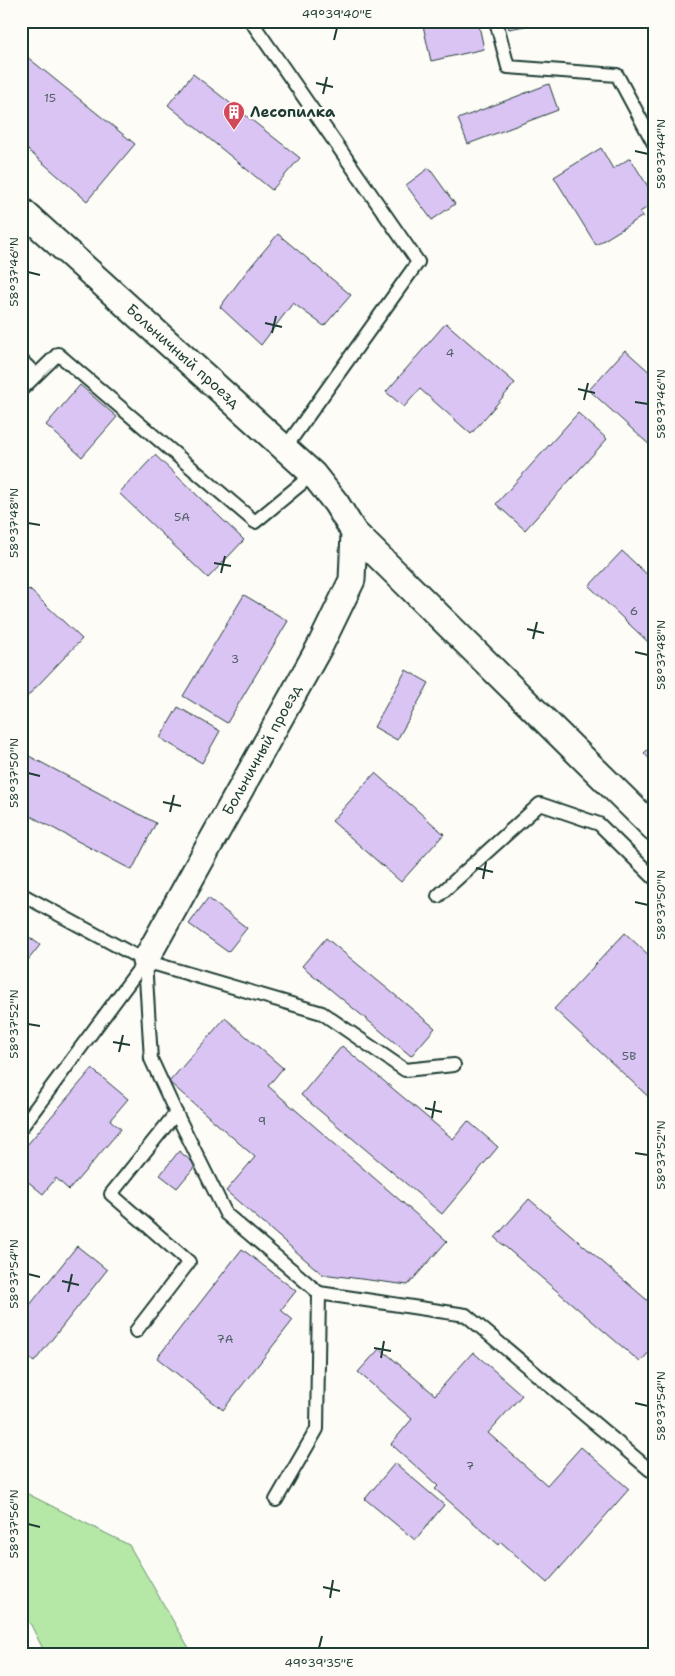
<svg xmlns="http://www.w3.org/2000/svg" width="675" height="1676" viewBox="0 0 675 1676" font-family="'Shantell Sans',sans-serif">
	<rect width="100%" height="100%" fill="#fdfcf7"/>
	<filter id="ink" filterUnits="userSpaceOnUse"><feTurbulence type="fractalNoise" baseFrequency=".02" numOctaves="2"/><feDisplacementMap in="SourceGraphic" scale="10" xChannelSelector="R" yChannelSelector="G"/><feConvolveMatrix kernelMatrix="1 2 1 2 8 2 1 2 1" color-interpolation-filters="sRGB"/></filter>
	<g filter="url(#ink)">
		<polygon fill="#b5e7a7" stroke="#6a926e" points="21,1478 26,1493 129,1545 193,1655 46,1655 31,1625 21,1615"/>
		<g fill="#dac4f4" stroke="#1f3d34">
			<polygon points="422,21 478,21 484,49 431,61"/>
			<polygon points="507,21 551,21 509,29"/>
			<polygon points="21,52 135,144 87,201 21,144"/>
			<polygon points="193,74 300,158 272,190 168,105"/>
			<polygon points="549,84 558,110 468,144 458,119"/>
			<polygon points="601,148 613,169 630,158 654,196 654,203 640,212 643,216 596,245 554,177"/>
			<polygon points="429,168 455,204 432,220 406,185"/>
			<polygon points="278,234 351,295 324,326 293,303 261,345 220,307 247,271"/>
			<polygon points="446,323 515,383 471,434 420,389 404,407 386,392"/>
			<polygon points="625,350 654,376 654,449 589,390"/>
			<polygon points="80,385 117,417 82,457 46,425"/>
			<polygon points="578,413 607,439 525,530 496,504"/>
			<polygon points="155,455 244,540 208,578 119,493"/>
			<polygon points="21,524 27,530 21,535"/>
			<polygon points="622,551 654,581 654,635 648,642 589,586"/>
			<polygon points="29,589 82,639 21,703 21,597"/>
			<polygon points="244,595 288,621 227,723 183,696"/>
			<polygon points="406,670 429,683 397,740 374,727"/>
			<polygon points="178,707 220,731 202,763 160,738"/>
			<polygon points="654,744 654,764 644,753"/>
			<polygon points="27,755 156,823 132,870 21,811 21,765"/>
			<polygon points="375,773 444,834 401,882 332,821"/>
			<polygon points="208,898 247,928 228,952 189,924"/>
			<polygon points="21,931 40,945 21,969"/>
			<polygon points="625,933 654,960 654,1102 554,1009"/>
			<polygon points="326,938 435,1028 411,1056 302,966"/>
			<polygon points="225,1018 283,1068 268,1086 447,1241 408,1285 322,1274 226,1191 255,1157 169,1082"/>
			<polygon points="342,1046 453,1139 468,1121 498,1147 442,1214 301,1095"/>
			<polygon points="92,1069 128,1099 110,1120 121,1129 69,1190 56,1178 43,1194 21,1176 21,1152"/>
			<polygon points="179,1151 196,1165 177,1188 160,1175"/>
			<polygon points="529,1199 654,1306 654,1347 640,1362 495,1238"/>
			<polygon points="77,1246 107,1270 34,1362 21,1352 21,1316"/>
			<polygon points="242,1249 296,1291 281,1310 293,1320 223,1410 157,1358"/>
			<polygon points="380,1348 435,1395 473,1352 522,1395 488,1433 547,1485 581,1447 629,1489 547,1583 501,1542 499,1545 435,1489 438,1486 391,1444 412,1419 358,1372"/>
			<polygon points="395,1463 444,1505 415,1540 365,1499"/>
		</g>
		<g fill="none" stroke-linecap="round" stroke-linejoin="round">
			<g stroke="#1f3d34" stroke-width="16">
				<g id="lane">
					<polyline points="251,21 418,262 285,448"/>
					<polyline points="496,21 508,67 617,75 654,144"/>
					<polyline points="21,360 36,375"/>
					<polyline points="21,390 58,354 255,522 313,474"/>
					<polyline points="21,894 145,961 322,1013 405,1070 454,1065"/>
					<polyline points="438,896 540,804 599,824 654,878"/>
					<polyline points="176,1113 226,1214 319,1293 317,1429 276,1500"/>
					<polyline points="21,1128 145,961"/>
					<polyline points="319,1293 466,1315 650,1470"/>
					<polyline points="136,1331 189,1262 111,1194 176,1113 151,1059 145,961"/>
				</g>
			</g>
			<g stroke="#1f3d34" stroke-width="29">
				<g id="street">
					<polyline points="21,210 313,474 336,503 354,532 654,828"/>
					<polyline points="145,961 320,646 352,580 354,532"/>
				</g>
			</g>
			<use href="#lane" stroke="#fdfcf7" stroke-width="12"/>
			<use href="#street" stroke="#fdfcf7" stroke-width="25"/>
		</g>
	</g>
	<path fill="none" stroke="#1f3d34" stroke-width="2" d="M 334,40 L 337,28M 316,83 L 333,87M 323,94 L 327,77M 635,151 L 648,154M 28,272 L 40,275M 265,323 L 282,327M 272,333 L 276,316M 578,389 L 595,393M 584,400 L 588,383M 635,402 L 648,404M 28,523 L 40,525M 214,563 L 231,566M 221,573 L 225,556M 527,629 L 544,633M 533,639 L 537,622M 635,652 L 648,655M 28,773 L 40,776M 163,802 L 181,806M 170,812 L 174,795M 476,868 L 493,872M 483,879 L 486,862M 635,902 L 648,905M 28,1024 L 40,1026M 113,1042 L 130,1045M 119,1052 L 123,1035M 425,1108 L 442,1112M 432,1118 L 435,1101M 635,1153 L 648,1155M 28,1274 L 40,1277M 62,1281 L 79,1285M 68,1292 L 72,1274M 374,1348 L 391,1351M 381,1358 L 384,1341M 635,1403 L 648,1406M 28,1524 L 40,1527M 323,1587 L 340,1591M 330,1598 L 333,1580M 319,1648 L 322,1636"/>
	<defs>
		<g id="building-pin" transform="scale(1.125)"><path d="M0 17L-7.5 6A9.5 9.5 0 1 1 7.5 6Z" fill="#d1495b" stroke="#fdfcf7"/><path d="M-4-6H4V6H1V3H-1V6H-4ZM-2.5-4.3h1.7v1.8h-1.7ZM.8-4.3h1.7v1.8H.8ZM-2.5-1h1.7V.8h-1.7ZM.8-1h1.7V.8H.8Z" fill="#fff"/></g>
	</defs>
	<g fill-rule="evenodd">
		<use href="#building-pin" x="234" y="112"/>
	</g>
	<g text-anchor="middle" stroke-width="5" stroke-linejoin="round" paint-order="stroke">
		<g font-size="12" fill="#4e5f64">
			<text x="50" y="102">15</text>
			<text x="450" y="357">4</text>
			<text x="182" y="521">5А</text>
			<text x="634" y="615">6</text>
			<text x="235" y="663">3</text>
			<text x="629" y="1060">5В</text>
			<text x="262" y="1125">9</text>
			<text x="225" y="1343">7А</text>
			<text x="470" y="1470">7</text>
		</g>
		<g font-size="15" font-weight="bold" fill="#1f3d34" stroke="#fdfcf7" text-anchor="start">
			<text x="250" y="117">Лесопилка</text>
		</g>
		<g font-size="15" fill="#1f3d34" stroke="#fdfcf7">
			<text transform="translate(183 356) rotate(42)" y="5">Больничный проезд</text>
			<text transform="translate(262 750) rotate(-61)" y="5">Больничный проезд</text>
		</g>
	</g>
	<rect width="675" height="1676" fill="none" stroke="#fdfcf7" stroke-width="55"/>
	<rect x="28" y="28" width="620" height="1620" fill="none" stroke="#1f3d34" stroke-width="2"/>
	<g font-size="12" text-anchor="middle" fill="#1f3d34">
		<text x="337" y="18">49°39'40"E</text>
		<text transform="translate(661 154) rotate(-90)" y="4">58°37'44"N</text>
		<text transform="translate(14 272) rotate(-90)" y="4">58°37'46"N</text>
		<text transform="translate(661 404) rotate(-90)" y="4">58°37'46"N</text>
		<text transform="translate(14 523) rotate(-90)" y="4">58°37'48"N</text>
		<text transform="translate(661 655) rotate(-90)" y="4">58°37'48"N</text>
		<text transform="translate(14 773) rotate(-90)" y="4">58°37'50"N</text>
		<text transform="translate(661 905) rotate(-90)" y="4">58°37'50"N</text>
		<text transform="translate(14 1024) rotate(-90)" y="4">58°37'52"N</text>
		<text transform="translate(661 1155) rotate(-90)" y="4">58°37'52"N</text>
		<text transform="translate(14 1274) rotate(-90)" y="4">58°37'54"N</text>
		<text transform="translate(661 1406) rotate(-90)" y="4">58°37'54"N</text>
		<text transform="translate(14 1524) rotate(-90)" y="4">58°37'56"N</text>
		<text x="319" y="1667">49°39'35"E</text>
	</g>
</svg>
